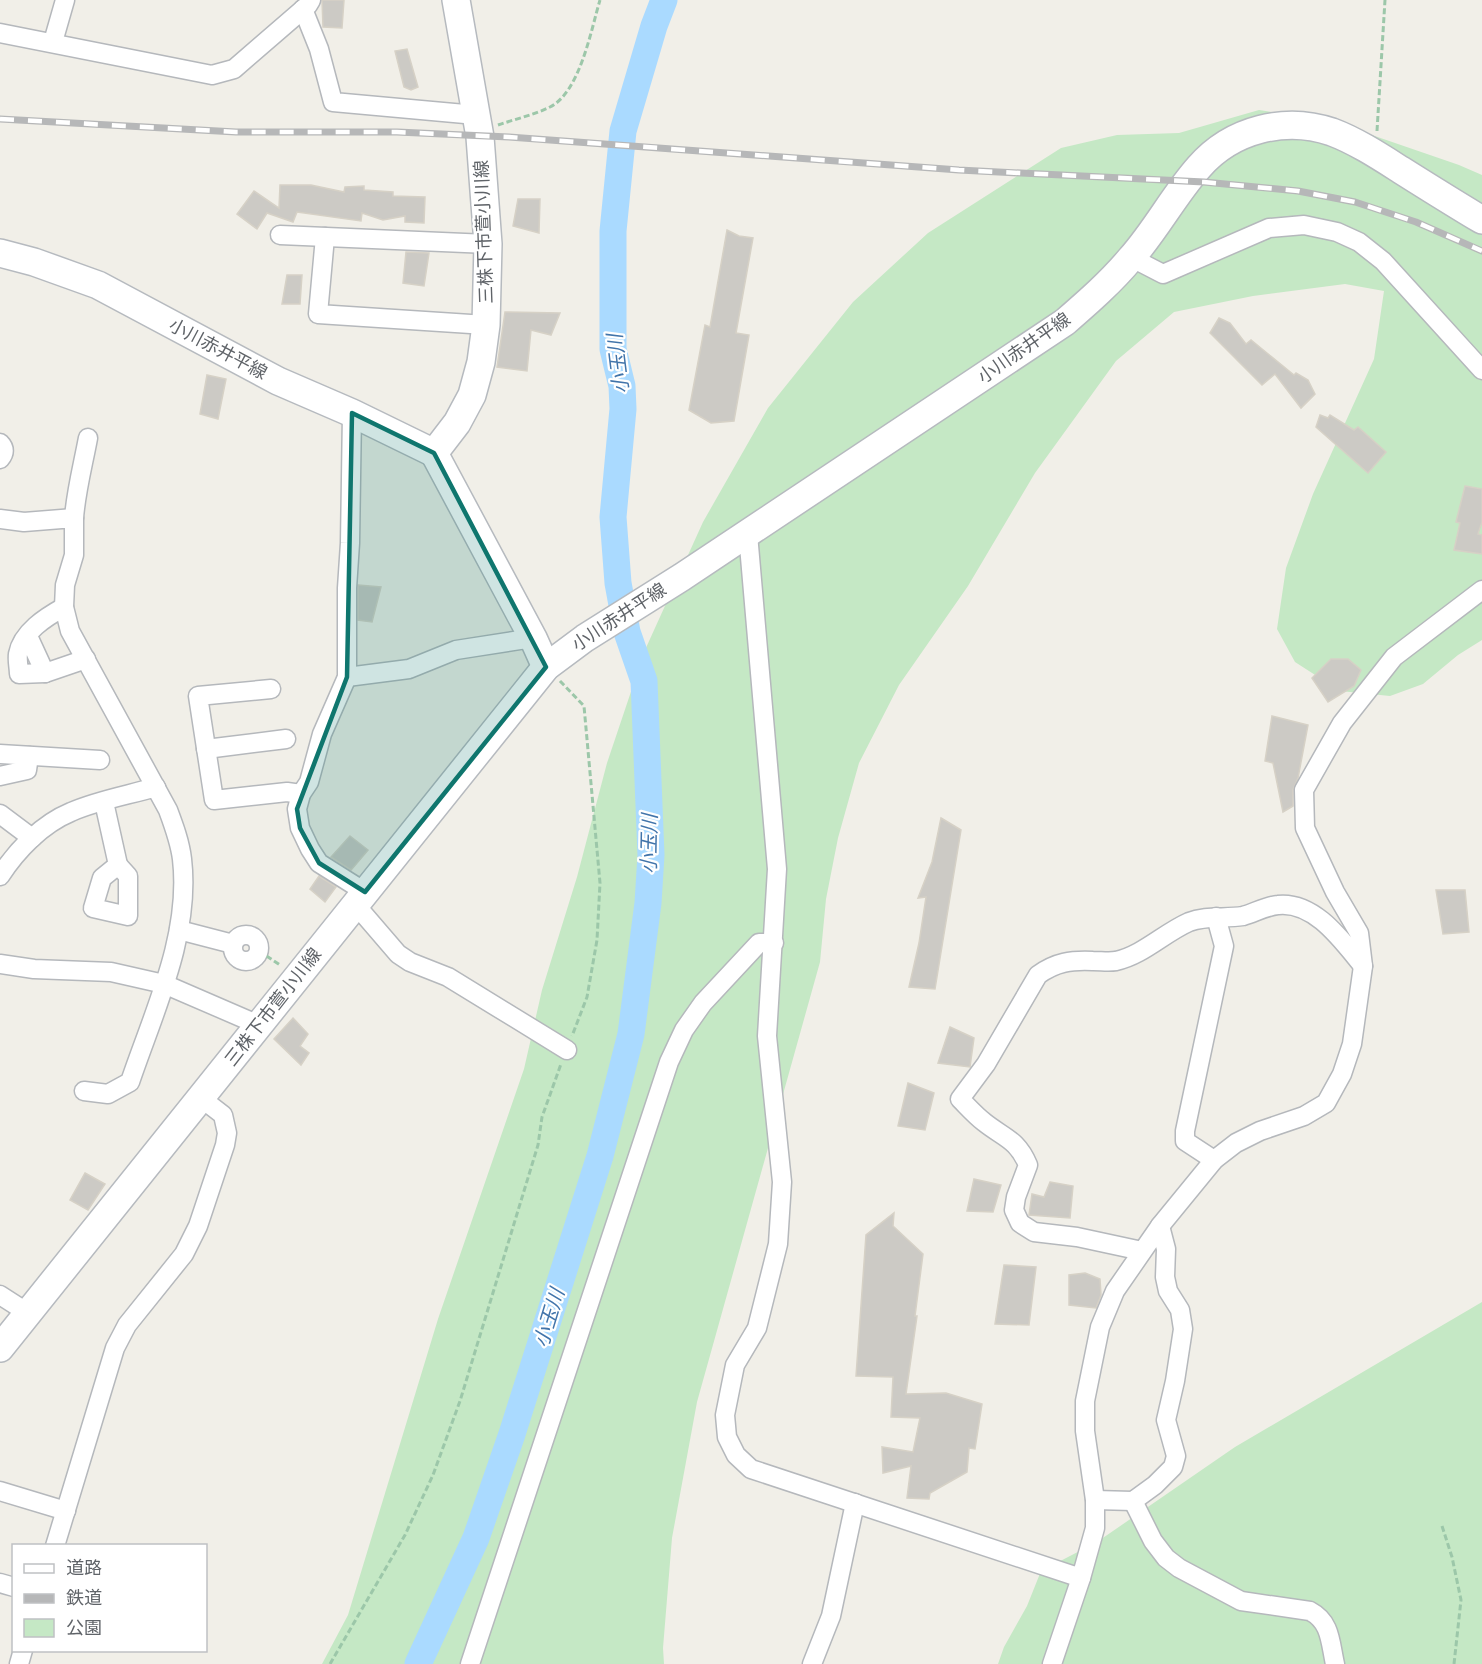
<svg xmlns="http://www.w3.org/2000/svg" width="1482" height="1664" viewBox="0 0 1482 1664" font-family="Raleway,'Noto Sans JP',sans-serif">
	<rect width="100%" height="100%" fill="#f1efe8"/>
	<g fill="#c5e8c5">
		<polygon points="1259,110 1334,122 1459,165 1482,175 1482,640 1458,655 1423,684 1390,696 1340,691 1295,662 1277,629 1286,568 1313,494 1374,359 1384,291 1345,284 1253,296 1174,312 1116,361 1035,473 968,586 899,685 859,763 838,838 826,899 820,962 697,1402 672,1538 663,1648 664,1664 322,1664 348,1615 438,1319 524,1069 542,990 577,877 607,763 645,650 703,522 768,408 853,302 928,233 1061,148 1117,135 1179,133"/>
		<polygon points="1482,1302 1482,1664 998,1664 1004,1647 1027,1606 1041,1571 1097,1542 1235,1447"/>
	</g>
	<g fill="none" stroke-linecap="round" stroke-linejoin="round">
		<polyline stroke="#aadaff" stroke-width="27" points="418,1664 476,1538 512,1434 600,1156 631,1034 648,903 651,855 644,681 627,632 618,583 613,517 623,409 622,386 613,349 613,231 623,131 654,26 664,0"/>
	</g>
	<g fill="#cccac5" stroke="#d6d1c6" stroke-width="1.5">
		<polygon points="322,0 344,0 342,28 323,27"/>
		<polygon points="407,49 418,87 411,90 404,87 395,51"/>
		<polygon points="280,185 311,185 344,192 345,187 364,186 364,190 393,192 393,196 425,197 424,223 405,222 405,216 383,220 362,213 361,221 297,212 293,222 267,213 257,229 237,214 254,191 279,208"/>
		<polygon points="518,199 540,199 539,233 513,226"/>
		<polygon points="727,230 739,236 753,238 736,333 749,335 734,421 711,423 689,410 705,325 710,327"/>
		<polygon points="406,252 429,253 424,286 403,283"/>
		<polygon points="287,275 302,275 300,304 282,304"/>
		<polygon points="505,312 560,313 551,335 531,330 527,371 497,367"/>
		<polygon points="1219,318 1230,323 1246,344 1251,340 1294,375 1296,373 1308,380 1315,394 1301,408 1275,374 1262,385 1210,333"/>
		<polygon points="207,375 226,379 218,419 200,414"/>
		<polygon points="1320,415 1328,418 1330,415 1354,430 1358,427 1386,452 1368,473 1316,427"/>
		<polygon points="1465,486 1482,489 1482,522 1478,534 1482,535 1482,554 1454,550 1460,523 1456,522"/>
		<polygon points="358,585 381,587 372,622 358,620"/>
		<polygon points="1331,659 1348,659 1361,670 1354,686 1328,702 1312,678"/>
		<polygon points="1272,716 1308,725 1298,778 1293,790 1293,806 1283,812 1273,763 1265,761"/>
		<polygon points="941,818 961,830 935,989 909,987 919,943 926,897 918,898 932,862"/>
		<polygon points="350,836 368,850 351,870 331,857"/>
		<polygon points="319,876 336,887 325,902 310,889"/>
		<polygon points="1436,890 1465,890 1469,932 1443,934"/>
		<polygon points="293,1018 308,1034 300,1046 309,1053 301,1065 274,1039"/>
		<polygon points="950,1027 974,1038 970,1067 938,1063"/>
		<polygon points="908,1083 934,1093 925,1130 898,1126"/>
		<polygon points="85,1173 105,1184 88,1210 70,1200"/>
		<polygon points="974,1179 1001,1185 993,1212 967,1211"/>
		<polygon points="1050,1182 1073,1186 1070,1218 1029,1215 1032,1194 1044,1197"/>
		<polygon points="894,1213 893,1226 923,1254 915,1316 917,1316 906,1394 946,1393 982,1404 975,1449 969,1448 967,1472 930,1493 929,1499 907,1498 911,1466 883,1473 882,1447 913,1452 920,1418 891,1417 893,1377 856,1376 866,1235"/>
		<polygon points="1004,1265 1036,1267 1029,1325 995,1324"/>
		<polygon points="1085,1273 1100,1279 1101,1295 1096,1308 1069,1305 1069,1275"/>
	</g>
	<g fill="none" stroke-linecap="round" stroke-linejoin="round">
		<g stroke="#b5b8bc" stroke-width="21">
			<g id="minor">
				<polyline points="303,9 319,49 333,102 476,115"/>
				<polyline points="0,33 212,75 234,69 308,5 311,0"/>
				<polyline points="53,42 65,0"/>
				<polyline points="280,235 488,244"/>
				<polyline points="325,237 318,314 486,325"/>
				<polyline points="1132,258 1163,274 1269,228 1304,225 1337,232 1359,242 1383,261 1482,370"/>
				<polyline points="352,413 350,543 347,588 347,677 322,734 309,782 301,794 297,809 300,828 310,849 319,863 365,892"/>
				<path d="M 0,443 C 5,448 5,453 0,459"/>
				<path d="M 74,518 C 76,491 83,465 88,438"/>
				<path d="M 0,519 L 24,522 L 74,518 L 74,555 L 65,585 L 64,607 L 70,631 L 168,810 C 174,826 180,842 182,859 C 191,935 154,1011 130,1082 L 108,1094 L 84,1091"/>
				<polyline points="748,534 777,869 767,1036 782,1182 778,1244 757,1328 735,1365 725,1415 727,1437 736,1455 751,1469 1081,1578 1095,1528 1095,1500 1085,1431 1085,1401 1100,1327 1115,1291 1160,1226 1214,1160 1236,1143 1260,1131 1304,1116 1326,1103 1342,1074 1352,1044 1363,966 1359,933 1335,892 1305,828 1304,790 1342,723 1394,657 1482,590"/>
				<path d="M 64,607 C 46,617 22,632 18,654 C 17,660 19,668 19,674 L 45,673 L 86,659"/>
				<polyline points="28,636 45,673"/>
				<polyline points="347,677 409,669 456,650 533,638"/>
				<polyline points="271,689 198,696 214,800 287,792 301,794"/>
				<polyline points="206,749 286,739"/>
				<polyline points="0,754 100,760"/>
				<polyline points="0,776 27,770 29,756"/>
				<polyline points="104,802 118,865"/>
				<polyline points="0,814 32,838"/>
				<polygon points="118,865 128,876 128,916 93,908 102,878"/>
				<path d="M 0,876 C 17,850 42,824 71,812 C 98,800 129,795 156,787"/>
				<polyline points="355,904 398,954 410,962 448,977 567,1050"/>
				<polyline points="179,930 233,944"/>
				<circle cx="246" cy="948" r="13"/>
				<polyline points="0,964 34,969 111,972 164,984 259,1025"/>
				<polyline points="1214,1160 1185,1141 1185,1131 1224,946 1216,917"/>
				<path d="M 1142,1251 L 1077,1237 L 1034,1232 L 1020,1223 L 1014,1210 L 1016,1197 L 1028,1165 C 1017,1139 1004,1138 984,1122 C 976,1116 968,1107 960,1099 L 986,1064 L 1038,975 C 1056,962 1071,960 1093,961 C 1101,961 1109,962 1116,961 C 1143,955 1164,933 1189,922 C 1206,915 1225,919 1243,916 C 1254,913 1266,906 1278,905 C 1315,901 1343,942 1363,966"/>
				<polyline points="0,1295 28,1313"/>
				<polyline points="0,1491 66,1511"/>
				<polyline points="1095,1500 1133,1501 1155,1485 1173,1467 1176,1456 1166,1420 1175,1381 1183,1329 1180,1310 1168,1291 1165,1277 1166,1249 1160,1226"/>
				<path d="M 1133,1501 L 1153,1541 L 1166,1558 L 1179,1568 L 1241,1601 L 1310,1611 C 1331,1622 1330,1642 1335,1664"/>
				<polyline points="55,1546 115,1348 127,1325 184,1254 198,1226 225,1145 227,1133 223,1115 201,1098"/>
				<polyline points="0,1583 14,1587"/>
				<polyline points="19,1664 23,1650"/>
				<polyline points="470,1664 669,1062 684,1030 703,1003 759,943 774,943"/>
				<polyline points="812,1664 831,1616 855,1503"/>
				<polyline points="1052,1664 1081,1578"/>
			</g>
		</g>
		<g stroke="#b6babf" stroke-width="30">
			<g id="secondary">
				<polyline points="0,253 34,262 98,285 278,381 352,413 434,453"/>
				<polyline points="434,453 457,423 472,395 481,362 486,325 488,244 480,137 456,0"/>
				<polyline points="434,453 533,638 546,667"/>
				<path d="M 0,1348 L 546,667 L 585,638 L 682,577 L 1065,322 C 1088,302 1111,282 1131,258 C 1156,230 1174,195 1199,167 C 1232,129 1286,116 1332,132 C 1356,141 1379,156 1401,170 C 1428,187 1455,204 1482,220"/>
			</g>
		</g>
		<g stroke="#9cc7a9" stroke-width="3" stroke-dasharray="6 3" stroke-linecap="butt">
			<path d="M 498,125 C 515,119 534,115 550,107 C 580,92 591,30 600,0"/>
			<polyline points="1377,131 1385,0"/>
			<polyline points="560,681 584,706 600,883 597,940 587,997 572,1036"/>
			<polyline points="259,951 280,965"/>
			<polyline points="1442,1526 1452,1557 1461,1600 1454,1664"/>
			<polyline points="330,1664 405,1535 433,1475 460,1401 538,1145 542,1117 561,1064"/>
		</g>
		<use href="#minor" stroke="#fff" stroke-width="18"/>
		<use href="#secondary" stroke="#fff" stroke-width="27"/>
		<g stroke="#b6b7b8" stroke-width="7">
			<polyline id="rail" points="0,119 236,132 397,132 509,137 959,170 1204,182 1298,191 1355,202 1416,222 1482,251"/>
		</g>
		<use href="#rail" stroke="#fff" stroke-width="4.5" stroke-dasharray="14" stroke-linecap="butt"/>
	</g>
	<path fill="#0f766e" fill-opacity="0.2" stroke="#0f766e" stroke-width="4.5" stroke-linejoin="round" d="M 352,413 L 434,453 L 546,667 L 365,892 L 319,863 L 300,828 L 297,809 L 347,677 Z"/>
	<g text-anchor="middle" stroke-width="4.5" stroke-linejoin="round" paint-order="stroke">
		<g font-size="18" fill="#5f6368" stroke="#fff">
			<text transform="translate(484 232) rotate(-92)" y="6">三株下市萱小川線</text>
			<text transform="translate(1024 348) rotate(-35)" y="6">小川赤井平線</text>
			<text transform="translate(218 349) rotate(28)" y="6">小川赤井平線</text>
			<text transform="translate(619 617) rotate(-33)" y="6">小川赤井平線</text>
			<text transform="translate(273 1007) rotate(-52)" y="6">三株下市萱小川線</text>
		</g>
		<g font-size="20" font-style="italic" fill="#4174aa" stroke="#fff">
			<text transform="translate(618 364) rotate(-97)" y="7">小玉川</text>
			<text transform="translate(649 844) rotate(-89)" y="7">小玉川</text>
			<text transform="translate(549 1318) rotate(-73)" y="7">小玉川</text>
		</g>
	</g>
	<rect x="12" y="1544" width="195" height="108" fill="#ffffff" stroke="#bfc1c3" stroke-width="1.5"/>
	<rect x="24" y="1564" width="30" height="9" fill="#ffffff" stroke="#bfc1c3" stroke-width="1.5"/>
	<text x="66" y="1574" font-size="18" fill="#5f6368">道路</text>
	<rect x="24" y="1594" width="30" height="9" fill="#b6b7b8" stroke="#bfc1c3" stroke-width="1.5"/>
	<text x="66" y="1604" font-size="18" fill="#5f6368">鉄道</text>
	<rect x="24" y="1619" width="30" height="18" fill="#c5e8c5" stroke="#bfc1c3" stroke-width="1.5"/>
	<text x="66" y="1634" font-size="18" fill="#5f6368">公園</text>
</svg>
